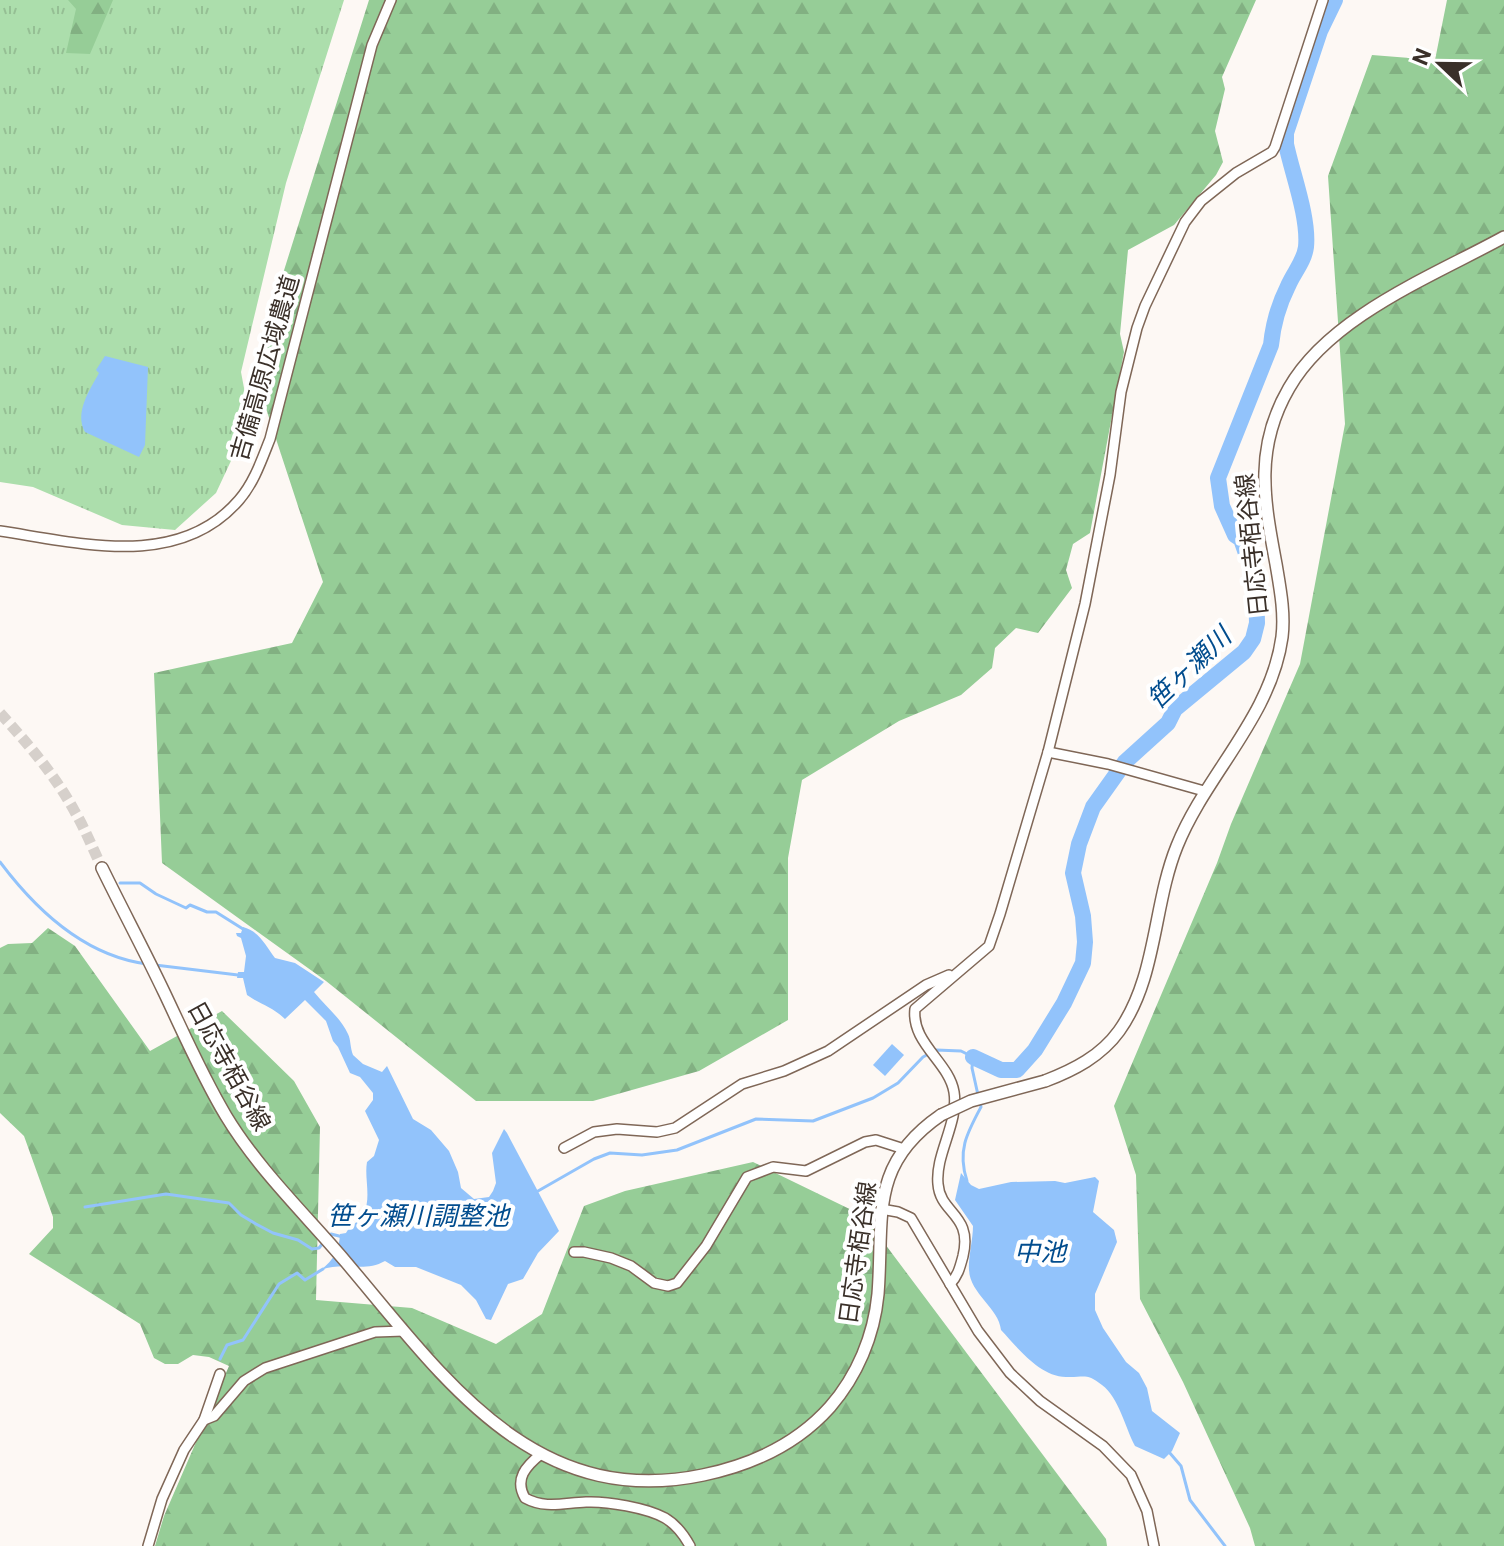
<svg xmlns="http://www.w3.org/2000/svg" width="1504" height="1546" viewBox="0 0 1504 1546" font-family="Roboto,'Noto Sans JP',sans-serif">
	<defs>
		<pattern id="grass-tufts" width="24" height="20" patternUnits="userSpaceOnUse" patternTransform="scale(2)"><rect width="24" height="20" fill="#acdeac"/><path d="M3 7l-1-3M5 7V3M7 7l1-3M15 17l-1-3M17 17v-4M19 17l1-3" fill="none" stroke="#95bf94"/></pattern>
		<pattern id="forest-firs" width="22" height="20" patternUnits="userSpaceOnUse" patternTransform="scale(2)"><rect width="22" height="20" fill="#96cd97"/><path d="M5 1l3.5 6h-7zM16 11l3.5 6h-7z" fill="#82b082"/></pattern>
	</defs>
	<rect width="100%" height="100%" fill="#fdf8f4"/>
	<polygon fill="url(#grass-tufts)" points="0,0 344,0 286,183 241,372 250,420 216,493 175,530 122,525 33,487 0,482"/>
	<g fill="url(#forest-firs)">
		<polygon points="68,0 113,0 90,54 66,53 76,9"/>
		<polygon points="369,0 1256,0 1222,77 1225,89 1215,131 1223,162 1216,175 1174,225 1128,250 1120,334 1124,352 1090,533 1073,544 1066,570 1072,588 1038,633 1016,628 995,648 992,668 961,695 899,721 802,780 788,858 788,1020 699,1071 593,1101 476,1101 326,981 162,863 154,673 292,643 323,582 253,369"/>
		<polygon points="1447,0 1504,0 1504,1546 1255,1546 1250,1528 1183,1382 1140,1299 1136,1175 1114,1106 1217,863 1231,824 1300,664 1345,424 1328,176 1372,55 1435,60"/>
		<polygon points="48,928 75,946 150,1051 222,1011 294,1081 320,1127 316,1300 412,1308 496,1344 542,1314 584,1206 625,1191 753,1162 864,1216 1106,1539 1107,1546 155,1546 164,1516 229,1366 209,1357 193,1355 178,1364 165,1364 154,1358 140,1324 29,1254 53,1228 53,1217 24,1136 0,1113 0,948 8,944 32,943"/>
	</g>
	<g fill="#92c3fb">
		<path d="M 105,356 L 148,367 L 145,445 L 139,457 L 85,432 C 74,412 90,390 99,373 L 96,370 Z"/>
		<path d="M 243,927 C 259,931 266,946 275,958 L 295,963 L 324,982 L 314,992 C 325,1006 341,1018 348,1034 C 351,1040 350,1048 353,1055 L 363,1064 L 382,1072 L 387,1066 L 413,1119 L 431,1130 L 449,1151 L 458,1172 L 461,1188 L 474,1199 L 489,1197 L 493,1191 L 496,1183 L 492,1153 L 504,1129 L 507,1133 L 559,1231 L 538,1253 L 523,1279 L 508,1284 L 491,1320 L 486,1319 L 476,1300 L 461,1285 L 416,1267 L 395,1267 L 385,1261 C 364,1273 345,1261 321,1270 C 334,1259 339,1251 340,1234 L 346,1233 C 350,1225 359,1222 363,1215 C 372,1198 364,1179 367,1162 L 374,1156 L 379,1140 L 365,1111 L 373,1100 L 373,1093 L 360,1077 L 350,1073 L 338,1047 L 333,1041 L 326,1021 L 305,1000 L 285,1019 C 271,1006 261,1005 247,995 L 243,978 L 237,978 L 238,972 L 244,972 L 246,956 L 241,938 L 237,936 L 236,933 L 241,933 Z"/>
		<polygon points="892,1044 904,1055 885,1076 873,1065"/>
		<path d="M 961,1173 L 971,1185 L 979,1189 L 1011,1182 L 1055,1181 L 1065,1183 L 1095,1177 L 1099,1181 L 1093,1212 L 1114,1230 L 1117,1242 L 1095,1294 L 1095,1310 L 1103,1328 L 1126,1362 L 1139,1373 L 1147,1388 L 1152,1411 L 1180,1433 L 1172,1451 L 1164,1459 L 1135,1446 C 1125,1427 1119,1398 1102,1385 C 1086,1372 1083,1378 1066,1377 C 1039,1376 1018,1348 1001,1330 C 999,1308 970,1294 969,1270 C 968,1259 973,1239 973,1226 L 955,1200 Z"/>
	</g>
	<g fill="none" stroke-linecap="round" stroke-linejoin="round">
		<g stroke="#92c3fb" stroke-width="3">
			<path d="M 0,862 C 36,910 84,956 147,964"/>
			<polyline points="120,883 140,883 156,894 186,908 190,905 207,912 216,912 243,929"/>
			<polyline points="155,965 238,975"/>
			<path d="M 967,1181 C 957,1151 967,1133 981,1107 L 980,1102"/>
			<polyline points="538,1191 594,1159 610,1153 642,1155 677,1150 756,1119 813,1121 873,1098 898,1083 923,1057 936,1050 961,1051 973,1057 972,1068 978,1095"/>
			<polyline points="85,1207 166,1194 229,1203 241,1215 256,1224 273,1233 298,1240 312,1249 319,1248 323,1243"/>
			<polyline points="328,1237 331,1234 343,1237"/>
			<polyline points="220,1359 227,1345 243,1340 279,1284 297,1273 305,1280 323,1269"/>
			<polyline points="1169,1452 1181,1466 1190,1500 1225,1546"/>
		</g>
		<path stroke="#92c3fb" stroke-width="16" d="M 973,1057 L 1001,1070 L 1017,1070 L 1035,1050 L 1064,1003 L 1083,963 L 1085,942 L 1083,916 L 1073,873 L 1079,844 L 1093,807 L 1125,762 L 1168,723 L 1175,709 L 1244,652 L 1253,639 L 1257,623 L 1256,582 L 1241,539 L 1235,535 L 1222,506 L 1218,478 L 1271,345 C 1273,325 1279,304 1288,286 C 1294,272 1304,262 1306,247 C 1309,217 1292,173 1286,144 L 1286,133 L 1320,31 L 1335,0"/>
		<path stroke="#d6d0cb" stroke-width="11" stroke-dasharray="11 5.5" stroke-linecap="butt" d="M 0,713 C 28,744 55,775 75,812 C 85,829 93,849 102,868"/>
		<g stroke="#7f6757" stroke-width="12">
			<g id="minor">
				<path d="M 0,531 C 80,543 179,570 239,500 C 254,483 262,459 270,439 L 372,45 L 391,0"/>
				<polyline points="1048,752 1108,764 1204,791"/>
				<polyline points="564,1148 594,1132 617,1129 657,1132 675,1128 742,1084 784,1071 828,1051 926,985 949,975"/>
				<polyline points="881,1209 898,1212 911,1218 978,1331 1010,1373 1040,1401 1103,1446 1131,1475 1147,1511 1154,1546"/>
				<polyline points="574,1252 584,1252 611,1258 631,1266 654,1283 668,1286 677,1283 706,1246 747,1177 773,1167 806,1171 865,1142 876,1140 904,1149"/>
				<path d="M 950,1284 C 958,1276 960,1267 963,1256 C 973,1214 940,1214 938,1184 C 935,1154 959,1123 954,1092 C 949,1062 911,1043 915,1009 L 989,946 L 1000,914 L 1048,752 L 1085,604 L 1110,475 L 1121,392 L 1137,328 L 1145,306 L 1185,222 L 1201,201 L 1236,173 L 1272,152 L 1275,147 L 1323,0"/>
				<polyline points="204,1420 214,1416 244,1381 265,1368 375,1332 404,1331"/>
				<path d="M 541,1454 C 526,1466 514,1479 525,1498 C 545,1509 563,1503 586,1502 C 607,1501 647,1508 665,1518 C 677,1525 684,1535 690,1546"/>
				<polyline points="148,1546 162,1499 184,1450 204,1420 220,1374"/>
			</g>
		</g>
		<g stroke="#7f6757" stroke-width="14">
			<g id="major">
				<path d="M 102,868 C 122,909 144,950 164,992 C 184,1034 202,1076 226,1116 C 258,1169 305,1214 345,1261 C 441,1374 532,1511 703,1475 C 751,1465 797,1444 830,1407 C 857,1376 874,1336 878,1294 C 884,1218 868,1165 941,1115"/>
				<path d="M 1045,1081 C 1074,1070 1101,1056 1119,1031 C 1157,978 1153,905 1177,846 C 1206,774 1271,717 1282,637 C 1285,613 1280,588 1276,564 C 1264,500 1254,448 1289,388 C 1330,316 1433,276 1504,237"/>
			</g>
		</g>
		<use href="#minor" stroke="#fff" stroke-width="9"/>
		<use href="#major" stroke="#fff" stroke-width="11"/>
		<g stroke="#7f6757" stroke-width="14" stroke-linecap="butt">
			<polyline id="major-bridge" points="941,1115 971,1101 1045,1081"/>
		</g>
		<use href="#major-bridge" stroke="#fff" stroke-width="11"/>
	</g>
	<g text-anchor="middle" stroke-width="8" stroke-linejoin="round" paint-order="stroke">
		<g font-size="24" fill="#3a3029" stroke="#fff">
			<text transform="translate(265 368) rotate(-74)" y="8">吉備高原広域農道</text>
			<text transform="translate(1252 545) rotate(-96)" y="8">日応寺栢谷線</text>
			<text transform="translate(229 1066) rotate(61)" y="8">日応寺栢谷線</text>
			<text transform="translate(858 1253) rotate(-82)" y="8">日応寺栢谷線</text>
		</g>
		<g font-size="26" font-style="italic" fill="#024d8e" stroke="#fff">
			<text transform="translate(1189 668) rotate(-44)" y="9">笹ヶ瀬川</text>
			<text x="418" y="1225">笹ヶ瀬川調整池</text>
			<text x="1040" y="1261">中池</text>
		</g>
	</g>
	<g transform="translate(1440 64) rotate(292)" stroke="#ffffff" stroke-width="6" paint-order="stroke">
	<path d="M0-6L14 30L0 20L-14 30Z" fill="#3a3029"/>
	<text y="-12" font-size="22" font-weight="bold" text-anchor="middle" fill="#3a3029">N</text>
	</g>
</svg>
